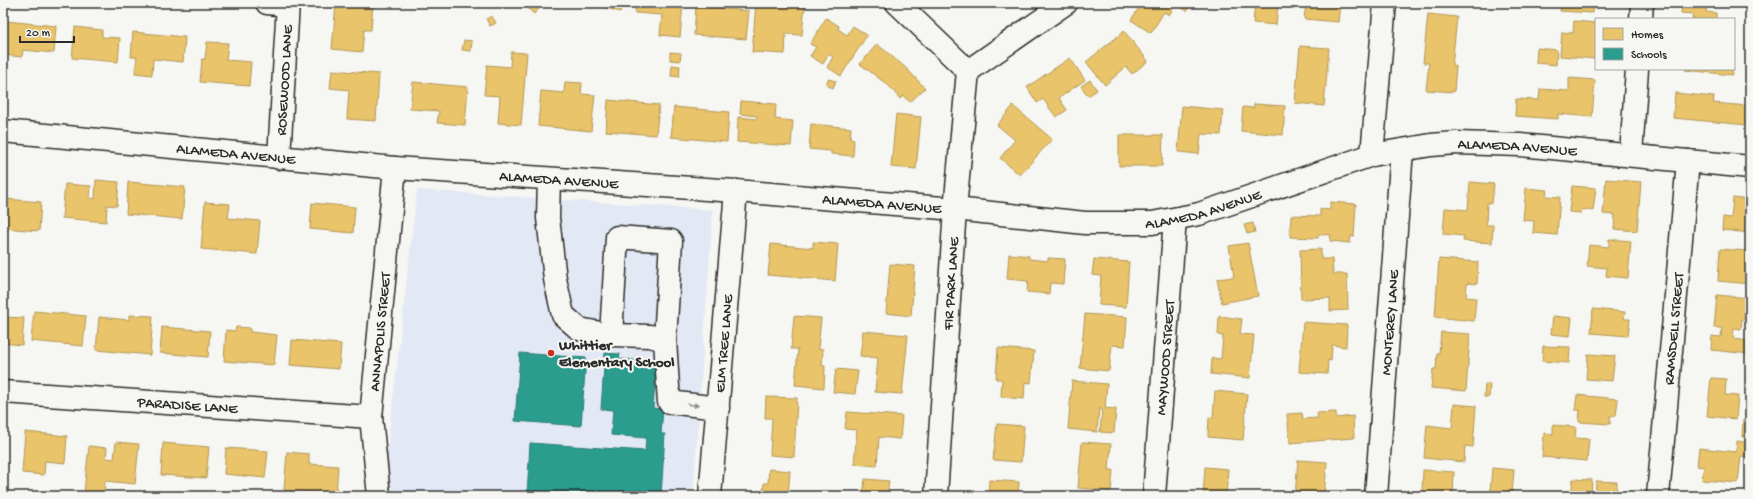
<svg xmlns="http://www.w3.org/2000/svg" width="1753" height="499" viewBox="0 0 1753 499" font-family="'Gochi Hand',sans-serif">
	<rect width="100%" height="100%" fill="#f6f6f2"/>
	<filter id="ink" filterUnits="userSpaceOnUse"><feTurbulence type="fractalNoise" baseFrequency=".025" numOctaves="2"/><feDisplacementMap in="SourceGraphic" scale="8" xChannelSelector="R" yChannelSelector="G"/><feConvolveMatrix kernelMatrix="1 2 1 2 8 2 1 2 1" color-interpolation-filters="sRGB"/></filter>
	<g filter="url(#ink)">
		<polygon fill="#e2e8f4" points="417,190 713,210 693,496 382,496"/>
		<g fill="#e9c46a" stroke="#b09657">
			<polygon points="336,3 373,3 371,30 364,30 362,52 332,49"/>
			<polygon points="522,3 544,3 534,14"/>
			<polygon points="590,3 623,3 620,12"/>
			<polygon points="636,3 683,3 680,37 660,35 662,15 635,13"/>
			<polygon points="756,3 805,3 802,35 786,34 785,54 752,52"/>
			<polygon points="1142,3 1191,3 1187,11 1176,4 1169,15 1164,12 1151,33 1131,20"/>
			<polygon points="1255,3 1278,3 1276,25 1253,23"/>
			<polygon points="1306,3 1340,3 1338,22 1304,19"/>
			<polygon points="1561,3 1593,3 1592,13 1560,11"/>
			<polygon points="1682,3 1707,3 1706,12 1716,13 1716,19 1692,19 1693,14 1681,13"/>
			<polygon points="696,6 749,11 746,39 694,35"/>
			<polygon points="1428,14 1457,17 1452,66 1456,66 1454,92 1426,90 1429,63 1423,63"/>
			<polygon points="492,16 496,23 490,26 486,19"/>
			<polygon points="826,18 839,26 838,29 847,35 853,26 867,35 841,76 827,67 833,57 829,54 823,64 810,56 816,47 810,44"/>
			<polygon points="6,21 56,26 54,53 23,50 22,57 3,55"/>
			<polygon points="1574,21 1596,23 1596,59 1560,56 1562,32 1573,33"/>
			<polygon points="75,27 102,30 102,37 120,38 118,62 72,58"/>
			<polygon points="1124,31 1148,61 1132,74 1126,67 1105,85 1086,62"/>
			<polygon points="133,32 185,37 183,62 153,59 152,75 135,73 137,57 131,57"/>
			<polygon points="464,40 472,41 471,51 462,50"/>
			<polygon points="207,42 228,43 226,60 251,62 249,86 200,82 202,59 205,59"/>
			<polygon points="877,44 906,68 925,88 910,102 903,96 900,99 889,86 860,64"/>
			<polygon points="1300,46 1329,48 1324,106 1295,103"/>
			<polygon points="1537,48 1557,50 1556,65 1536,63"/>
			<polygon points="511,52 527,53 521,125 498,123 500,96 484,95 487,65 510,67"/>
			<polygon points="670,52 681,53 680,61 670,60"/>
			<polygon points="1070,58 1085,80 1059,98 1067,110 1056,117 1043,99 1037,103 1027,87"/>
			<polygon points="672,65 680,66 679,77 671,76"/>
			<polygon points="1685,69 1733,69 1732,75 1685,70"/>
			<polygon points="332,70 379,74 376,121 347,119 349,90 330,88"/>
			<polygon points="1569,78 1595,80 1592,117 1558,114 1558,119 1515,116 1516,99 1539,100 1540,89 1569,91"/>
			<polygon points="828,79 836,81 833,88 826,85"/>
			<polygon points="1090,80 1097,90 1088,96 1081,86"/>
			<polygon points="413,82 468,87 465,125 437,123 439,111 410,109"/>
			<polygon points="565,82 582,83 581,94 595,95 591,131 538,126 541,91 564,93"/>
			<polygon points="1675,93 1714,97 1713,103 1748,106 1747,125 1673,118"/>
			<polygon points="608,100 659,105 656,135 606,131"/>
			<polygon points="741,101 776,104 775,119 793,121 791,146 737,142 738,117 757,119 757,116 740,114"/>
			<polygon points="1254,104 1285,106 1283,135 1241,131 1243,107 1254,108"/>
			<polygon points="1013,106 1052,139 1020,175 1000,158 1015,140 997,125"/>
			<polygon points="1182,106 1223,110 1221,135 1201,134 1199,154 1178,152"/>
			<polygon points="674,107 729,112 727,142 671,137"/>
			<polygon points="896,114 921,117 916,169 891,167"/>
			<polygon points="811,124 851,128 850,139 854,140 853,156 831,154 831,151 809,149"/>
			<polygon points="1119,135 1163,135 1162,166 1119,166"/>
			<polygon points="1606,179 1641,182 1637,231 1614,229 1615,215 1603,214"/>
			<polygon points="96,180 119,182 117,206 107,205 106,222 62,218 65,184 91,186 90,198 95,199"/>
			<polygon points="128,182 185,187 182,219 126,214"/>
			<polygon points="1470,182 1494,184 1492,203 1487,203 1486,225 1493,225 1492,243 1463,241 1464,236 1443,234 1445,208 1468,210"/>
			<polygon points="1572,186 1596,188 1593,211 1582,209 1581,213 1569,212"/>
			<polygon points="1526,188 1547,190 1546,196 1560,197 1557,235 1533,233 1534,221 1523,220"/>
			<polygon points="1733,198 1750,200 1750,233 1722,230 1723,217 1731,218"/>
			<polygon points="6,199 41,202 39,231 3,228"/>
			<polygon points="205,202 230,204 228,218 260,221 257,254 201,249"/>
			<polygon points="1330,202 1356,204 1354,237 1351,236 1350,243 1330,241 1331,235 1318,234 1318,238 1290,237 1291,215 1320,216 1320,209 1330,210"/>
			<polygon points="312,203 355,207 353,233 310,229"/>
			<polygon points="1253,223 1255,232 1247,234 1244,225"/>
			<polygon points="1609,239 1631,241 1628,278 1606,276 1607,268 1587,266 1589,245 1609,247"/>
			<polygon points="813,242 838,244 835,281 768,275 771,244 813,248"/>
			<polygon points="1248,243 1258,296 1222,303 1217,279 1234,277 1229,246"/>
			<polygon points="1321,249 1321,259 1332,259 1333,274 1347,274 1348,310 1330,311 1330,298 1301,299 1300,250"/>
			<polygon points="1720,249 1750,251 1750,284 1718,281"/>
			<polygon points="1009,254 1029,256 1029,259 1048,261 1048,258 1065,259 1063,284 1050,283 1049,294 1027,292 1028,281 1007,279"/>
			<polygon points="1094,259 1129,262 1126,307 1099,305 1101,276 1092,275"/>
			<polygon points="1439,259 1478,262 1477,284 1467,283 1466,297 1476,298 1474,321 1435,317"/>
			<polygon points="890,264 915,266 911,316 886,313"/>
			<polygon points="1717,295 1750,298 1750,320 1742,319 1741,329 1734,328 1733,339 1750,341 1750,354 1711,350 1712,336 1721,337 1722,328 1714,328"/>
			<polygon points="1593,309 1625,312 1624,319 1630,319 1628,336 1591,333"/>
			<polygon points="34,311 86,316 83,346 31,341"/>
			<polygon points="1085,314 1127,317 1125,346 1112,345 1109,371 1080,368"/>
			<polygon points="129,315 153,316 150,355 96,350 99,317 129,320"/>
			<polygon points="794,316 821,318 818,349 823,349 822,366 825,366 824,388 795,385 798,349 791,349"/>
			<polygon points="1219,316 1242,319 1240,334 1254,335 1250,378 1211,374 1212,358 1221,359 1223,336 1218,335"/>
			<polygon points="1553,316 1572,318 1570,336 1551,334"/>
			<polygon points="3,317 24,318 22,345 3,343"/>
			<polygon points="1303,322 1347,325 1346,347 1332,345 1331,361 1328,360 1327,374 1299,372"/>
			<polygon points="162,327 210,331 208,357 160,353"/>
			<polygon points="236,327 250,328 250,332 277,335 274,365 224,361 226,330 235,331"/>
			<polygon points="863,331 908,335 902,394 875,392 878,358 860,356"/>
			<polygon points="1441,332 1470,334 1466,391 1431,388 1433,369 1436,369 1437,353 1439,353"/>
			<polygon points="292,340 341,344 339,369 290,365"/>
			<polygon points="1543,346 1570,347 1569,363 1542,361"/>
			<polygon points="998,348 1034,351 1031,383 1025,382 1024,399 1001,397 1002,379 996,379"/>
			<polygon points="1588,354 1615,356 1612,381 1586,379"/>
			<polygon points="836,369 858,371 855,394 833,392"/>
			<polygon points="1711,378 1726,379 1725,395 1738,396 1736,419 1707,416"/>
			<polygon points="1072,381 1107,384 1105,408 1116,409 1114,433 1100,432 1102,409 1099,409 1097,432 1068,429"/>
			<polygon points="1485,384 1490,384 1489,397 1484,397"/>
			<polygon points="1215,391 1247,394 1243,440 1208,437 1209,417 1213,418"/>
			<polygon points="1577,395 1618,399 1616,416 1610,416 1610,424 1579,422 1580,410 1575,410"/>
			<polygon points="766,397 797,398 794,457 770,455 772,418 765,418"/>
			<polygon points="1454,404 1476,406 1473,447 1465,446 1464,462 1424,458 1427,425 1452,428"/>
			<polygon points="847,412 902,416 900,439 879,437 877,466 854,464 857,430 845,429"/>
			<polygon points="1336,412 1336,418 1353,416 1354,438 1290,443 1287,414 1302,413 1303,419 1318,418 1317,413"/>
			<polygon points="1743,420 1750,420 1750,437 1742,437"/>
			<polygon points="997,424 1024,426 1021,462 993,460"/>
			<polygon points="1553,425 1576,427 1575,438 1589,439 1587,461 1542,457 1544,433 1553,434"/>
			<polygon points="3,431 5,431 3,457"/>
			<polygon points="25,432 67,436 65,463 45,461 44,475 22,473"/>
			<polygon points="1737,441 1750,443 1750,457 1741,456 1738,483 1702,480 1704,467 1697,466 1699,448 1736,452"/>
			<polygon points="116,442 139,444 135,484 105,481 104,494 84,492 89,446 107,448 106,458 114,459"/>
			<polygon points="1082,442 1111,444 1109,470 1113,470 1111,491 1078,488"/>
			<polygon points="163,443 209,447 206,478 161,475"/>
			<polygon points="226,448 268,451 265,478 224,474"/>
			<polygon points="287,452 309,454 309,464 338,466 336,494 284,490"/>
			<polygon points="1298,460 1327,462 1324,496 1295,496"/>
			<polygon points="1205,467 1228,469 1226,496 1203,496"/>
			<polygon points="1492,468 1514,470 1512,494 1490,492"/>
			<polygon points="769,469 790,471 788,496 763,496 764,483 768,483"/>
			<polygon points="1423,470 1454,472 1453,496 1427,496 1427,492 1422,492"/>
			<polygon points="865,479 889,481 887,496 863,496"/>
			<polygon points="1573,479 1592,480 1591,496 1571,496"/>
			<polygon points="989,480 1019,482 1018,496 988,496"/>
			<polygon points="1596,481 1617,482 1616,496 1595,496"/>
		</g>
		<g fill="#2a9d8f" stroke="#2a7b71">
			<polygon points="520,353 586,358 581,426 515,421"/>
			<polygon points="605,353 620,354 619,359 657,362 653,408 663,409 661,434 665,434 661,496 527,496 530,443 645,451 646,438 611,435 613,410 601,409"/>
		</g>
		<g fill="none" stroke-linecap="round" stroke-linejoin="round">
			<g stroke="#2b2b2b" stroke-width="25">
				<g id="minor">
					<polyline points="267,3 288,5"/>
					<polyline points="897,3 968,71"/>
					<polyline points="1641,19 1642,3"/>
					<path id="s1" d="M 3,131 L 395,168 L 736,191 L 955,209 L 1085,223 L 1152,223 L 1199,214 L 1372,155 L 1431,145 L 1456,143 L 1520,145 L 1750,167"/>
					<polyline points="1372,155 1385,3"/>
					<polyline points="1631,155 1637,69"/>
					<path id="s2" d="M 279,158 L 288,3"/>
					<polyline points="549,179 548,218 555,279 563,315 579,329 611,335 650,336 665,340 669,402 718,408"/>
					<polyline points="611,335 617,237 671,241 665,340"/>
					<path id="s3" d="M 3,392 L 371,417"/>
					<path id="s4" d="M 379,496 L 371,417 L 395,168"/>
					<path id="s5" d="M 710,496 L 736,191"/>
					<path id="s6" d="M 936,496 L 955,209 L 968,71 L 1066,3"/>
					<path id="s7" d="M 1154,496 L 1175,219"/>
					<path id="s8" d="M 1376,496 L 1402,150"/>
					<path id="s9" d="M 1658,496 L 1688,161"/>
				</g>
			</g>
			<use href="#minor" stroke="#f6f6f2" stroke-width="22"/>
		</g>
		<defs><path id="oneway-solid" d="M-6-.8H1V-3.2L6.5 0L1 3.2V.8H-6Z"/></defs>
		<use fill="#90908e" href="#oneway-solid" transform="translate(693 405) rotate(7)"/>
	</g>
	<circle fill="#c8321e" stroke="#f6f6f2" stroke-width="1.5" cx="551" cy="353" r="4"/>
	<g text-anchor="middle" stroke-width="4" stroke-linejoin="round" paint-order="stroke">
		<g font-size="15" fill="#2b2b2b" stroke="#f6f6f2">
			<text dy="5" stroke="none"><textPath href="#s2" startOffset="78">ROSEWOOD LANE</textPath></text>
			<text dy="5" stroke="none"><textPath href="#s1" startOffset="1530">ALAMEDA AVENUE</textPath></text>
			<text dy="5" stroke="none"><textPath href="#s1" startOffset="234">ALAMEDA AVENUE</textPath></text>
			<text dy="5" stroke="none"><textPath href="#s1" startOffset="558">ALAMEDA AVENUE</textPath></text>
			<text dy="5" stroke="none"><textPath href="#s1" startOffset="882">ALAMEDA AVENUE</textPath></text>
			<text dy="5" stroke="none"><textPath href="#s1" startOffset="1206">ALAMEDA AVENUE</textPath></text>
			<text dy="5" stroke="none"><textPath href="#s6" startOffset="213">FIR PARK LANE</textPath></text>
			<text dy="5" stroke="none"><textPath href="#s8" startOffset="174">MONTEREY LANE</textPath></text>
			<text dy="5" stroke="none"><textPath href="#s9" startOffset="168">RAMSDELL STREET</textPath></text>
			<text dy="5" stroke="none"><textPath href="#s4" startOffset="165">ANNAPOLIS STREET</textPath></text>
			<text dy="5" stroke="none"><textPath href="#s5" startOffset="153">ELM TREE LANE</textPath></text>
			<text dy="5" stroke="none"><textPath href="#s7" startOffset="139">MAYWOOD STREET</textPath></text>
			<text dy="5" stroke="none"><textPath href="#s3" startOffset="185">PARADISE LANE</textPath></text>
		</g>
		<g font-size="15" font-weight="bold" fill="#2b2b2b" stroke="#f6f6f2" text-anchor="start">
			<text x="559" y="349">Whittier<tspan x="559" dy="17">Elementary School</tspan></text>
		</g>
	</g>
	<rect width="1753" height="499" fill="none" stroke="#f6f6f2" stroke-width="16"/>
	<rect x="8" y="8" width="1737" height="483" fill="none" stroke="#2b2b2b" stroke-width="1.5" filter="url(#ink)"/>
	<rect x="1595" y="18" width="140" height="52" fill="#f6f6f2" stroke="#a5a5a2"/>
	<rect x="1603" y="28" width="20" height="12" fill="#e9c46a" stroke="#a5a5a2"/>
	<text x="1631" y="38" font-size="12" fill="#2b2b2b">Homes</text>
	<rect x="1603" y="48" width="20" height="12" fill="#2a9d8f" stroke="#a5a5a2"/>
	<text x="1631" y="58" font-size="12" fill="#2b2b2b">Schools</text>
	<path d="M20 36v6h54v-6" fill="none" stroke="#2b2b2b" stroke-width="2"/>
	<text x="26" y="36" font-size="12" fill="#2b2b2b" stroke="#f6f6f2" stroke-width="3" paint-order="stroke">20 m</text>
</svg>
